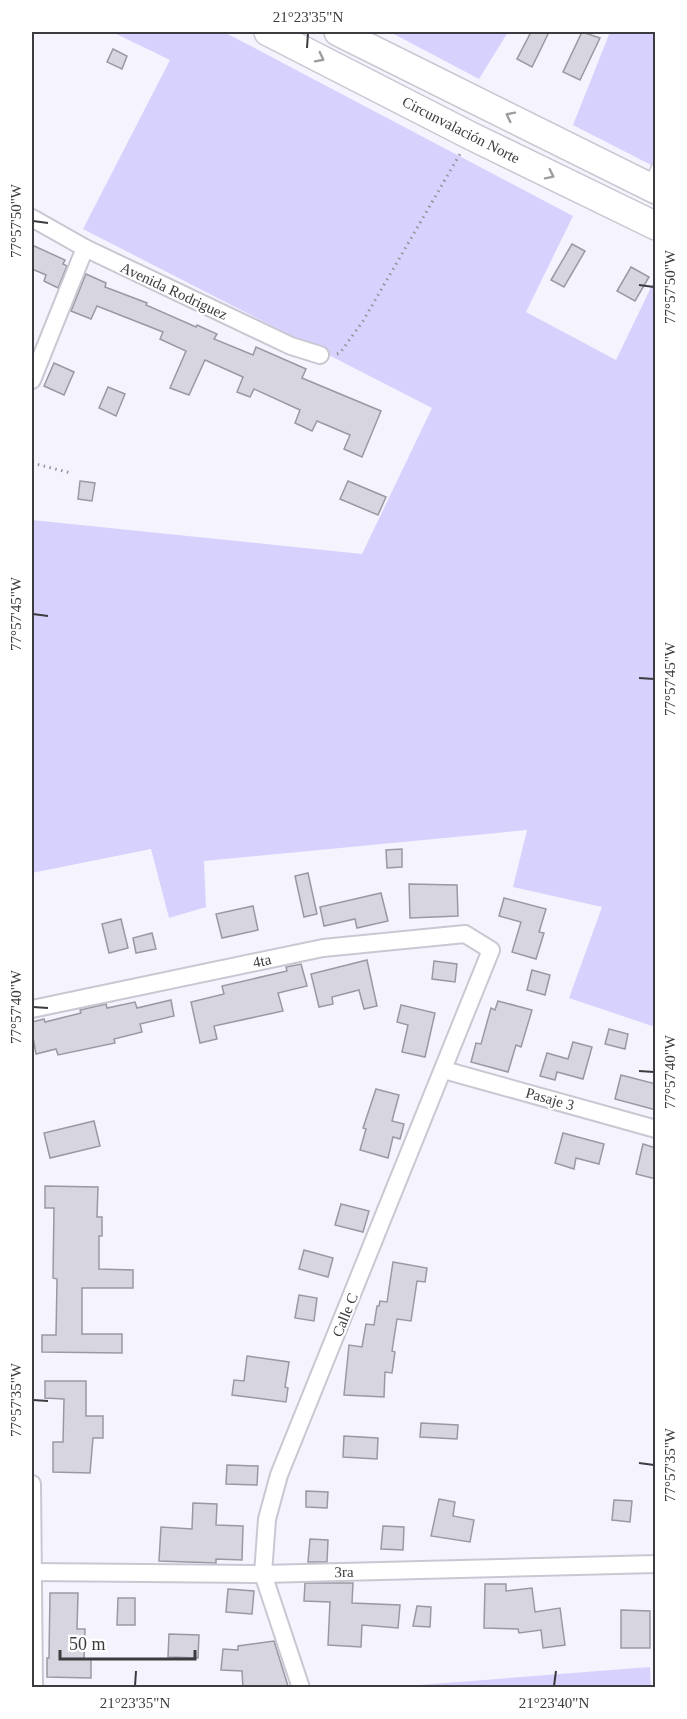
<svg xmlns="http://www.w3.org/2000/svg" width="687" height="1719" viewBox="0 0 687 1719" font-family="'Times New Roman',serif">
	<rect width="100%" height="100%" fill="#f5f4fe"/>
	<g fill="#d7d2fd">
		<polygon points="112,32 224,32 573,216 526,312 616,360 655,279 655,1027 569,998 602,907 513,887 527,830 204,861 206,907 169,918 151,849 32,873 32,520 362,554 432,408 83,229 170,60"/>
		<polygon points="390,32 508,32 479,79"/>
		<polygon points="610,32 655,32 655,167 573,125"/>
		<polygon points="650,1667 651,1687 420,1687 419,1685"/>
	</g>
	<g fill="#d7d6e0" stroke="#9a99a3" stroke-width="1.5">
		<polygon points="531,32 549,32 532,67 517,59"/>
		<polygon points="582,32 600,38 580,80 563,72"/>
		<polygon points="113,49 127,56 122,69 107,62"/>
		<polygon points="572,244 585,251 564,287 551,280"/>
		<polygon points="32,245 65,260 63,264 67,266 58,288 44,281 46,275 32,269"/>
		<polygon points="631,267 649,277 635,301 617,291"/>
		<polygon points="86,274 106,283 105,287 147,303 146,305 196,327 197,325 217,334 214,339 253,355 256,347 306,369 302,378 381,411 362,457 344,449 350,435 317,421 312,431 295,423 300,410 254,389 250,397 237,392 243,377 205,360 189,395 170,388 186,351 160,339 163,332 97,306 91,319 71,311"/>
		<polygon points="54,363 74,372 64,395 44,386"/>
		<polygon points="108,387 125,394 116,416 99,408"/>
		<polygon points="80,481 95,483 92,501 78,499"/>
		<polygon points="348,481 386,497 378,515 340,499"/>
		<polygon points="402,849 402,867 387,868 386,850"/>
		<polygon points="308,873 317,914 304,917 295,876"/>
		<polygon points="409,884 457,885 458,916 410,918"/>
		<polygon points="381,893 388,921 357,928 355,919 324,926 320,907"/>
		<polygon points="504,898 546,909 539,932 544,933 536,959 512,952 521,922 499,916"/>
		<polygon points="253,906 258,930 222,938 216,914"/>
		<polygon points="121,919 128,948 109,953 102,924"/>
		<polygon points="152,933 156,949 136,953 133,938"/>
		<polygon points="367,960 377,1006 364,1009 359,990 332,997 333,1004 319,1007 311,974"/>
		<polygon points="434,961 457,964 455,982 432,979"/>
		<polygon points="301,964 307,986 278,993 283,1011 214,1026 217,1039 200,1043 191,1002 224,994 222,986 287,971 286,967"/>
		<polygon points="532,970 550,975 545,995 527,990"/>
		<polygon points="171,1000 174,1016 140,1024 142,1032 114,1039 115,1043 58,1055 56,1049 36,1054 32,1032 32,1022 44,1019 45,1022 81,1013 80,1010 106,1004 107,1008 135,1002 137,1008"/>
		<polygon points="498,1001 532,1010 521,1047 516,1045 508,1072 471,1062 476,1043 481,1044 491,1008 495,1010"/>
		<polygon points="401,1005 435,1013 425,1057 402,1052 408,1025 397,1022"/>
		<polygon points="609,1029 628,1034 625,1049 605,1044"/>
		<polygon points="573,1042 592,1047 583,1079 557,1072 555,1080 540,1076 547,1053 568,1059"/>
		<polygon points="621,1075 656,1084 656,1110 615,1099"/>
		<polygon points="376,1089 399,1095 392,1121 404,1124 400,1139 393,1137 388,1158 360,1150 366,1129 363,1128"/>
		<polygon points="94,1121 100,1146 50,1158 44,1133"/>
		<polygon points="563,1133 604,1144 599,1164 576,1158 574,1169 555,1163"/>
		<polygon points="643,1144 656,1148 656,1179 636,1174"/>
		<polygon points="45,1186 98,1187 97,1217 102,1217 102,1236 99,1236 99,1269 133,1270 133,1288 82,1288 82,1334 122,1334 122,1353 42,1352 42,1335 56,1335 57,1279 53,1278 54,1208 45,1208"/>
		<polygon points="341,1204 369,1211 363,1232 335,1225"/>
		<polygon points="304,1250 333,1258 328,1277 299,1269"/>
		<polygon points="393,1262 427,1268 425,1282 417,1281 411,1321 397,1319 392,1351 395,1352 392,1373 385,1372 384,1397 344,1395 349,1345 362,1347 366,1324 374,1325 377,1306 379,1306 380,1301 387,1302"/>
		<polygon points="299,1295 317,1298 314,1321 295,1318"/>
		<polygon points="247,1356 289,1362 285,1387 288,1388 286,1402 232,1395 234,1380 244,1381"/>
		<polygon points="45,1381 86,1381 86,1416 103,1416 103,1438 93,1438 90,1473 53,1472 53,1442 63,1442 64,1399 45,1398"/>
		<polygon points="421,1423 458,1425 457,1439 420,1437"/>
		<polygon points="344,1436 378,1438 377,1459 343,1457"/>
		<polygon points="227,1465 258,1466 257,1485 226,1484"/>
		<polygon points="306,1491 328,1492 327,1508 306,1507"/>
		<polygon points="439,1499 455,1502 453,1516 474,1520 470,1542 431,1536"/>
		<polygon points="614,1500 632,1501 630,1522 612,1520"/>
		<polygon points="193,1503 217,1504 216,1525 243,1526 242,1560 216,1559 216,1563 159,1561 161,1527 192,1529"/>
		<polygon points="383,1526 404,1527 403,1550 381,1549"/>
		<polygon points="310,1539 328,1540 327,1562 308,1562"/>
		<polygon points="305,1583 353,1583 352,1603 400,1605 398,1628 362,1625 361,1647 328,1645 330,1602 304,1601"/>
		<polygon points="485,1584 506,1584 506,1591 532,1588 535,1612 560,1608 565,1645 543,1648 541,1630 519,1633 518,1629 484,1628"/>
		<polygon points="228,1589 254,1591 252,1614 226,1612"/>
		<polygon points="50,1593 78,1593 77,1629 85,1629 84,1659 91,1659 91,1678 47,1677 47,1658 49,1658"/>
		<polygon points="118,1598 135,1598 135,1625 117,1625"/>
		<polygon points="417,1606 431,1607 430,1627 413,1626"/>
		<polygon points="621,1610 650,1611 650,1648 621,1648"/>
		<polygon points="169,1634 199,1635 198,1658 168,1657"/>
		<polygon points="274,1641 288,1686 243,1688 242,1671 221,1670 223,1649 238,1650 238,1646"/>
	</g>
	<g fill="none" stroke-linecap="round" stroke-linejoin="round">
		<g stroke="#c9c8d2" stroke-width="11">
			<polyline id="service" points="649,184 656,167"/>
		</g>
		<g stroke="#c9c8d2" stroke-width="20">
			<g id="minor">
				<polyline points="32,218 85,248 291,346 320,355"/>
				<polyline points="32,380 85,248"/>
				<polyline points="32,1009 323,948 465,934 491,950 279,1475 267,1519 263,1574 301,1688"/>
				<polyline points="444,1070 656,1129"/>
				<polyline points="32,1484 34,1688"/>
				<polyline points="32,1572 263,1574 656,1564"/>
			</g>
		</g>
		<g stroke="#c9c8d2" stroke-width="30">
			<g id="trunk">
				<polyline points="268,32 471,136 656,226"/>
				<polyline points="338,32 656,190"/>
			</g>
		</g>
		<g stroke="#95949b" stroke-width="3" stroke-dasharray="1.5 4.5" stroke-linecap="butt">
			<polyline points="337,354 340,353 363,321 460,154"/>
			<polyline points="32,463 71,473"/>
		</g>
		<use href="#service" stroke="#fff" stroke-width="8"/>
		<use href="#minor" stroke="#fff" stroke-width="16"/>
		<use href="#trunk" stroke="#fff" stroke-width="27"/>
	</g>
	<defs><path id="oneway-chevron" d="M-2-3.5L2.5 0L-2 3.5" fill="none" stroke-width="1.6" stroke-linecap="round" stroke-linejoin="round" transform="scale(1.5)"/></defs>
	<g stroke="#9e9ea0">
		<use href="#oneway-chevron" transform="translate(320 58) rotate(27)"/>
		<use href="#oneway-chevron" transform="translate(510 116) rotate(-153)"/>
		<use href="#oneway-chevron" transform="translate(550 175) rotate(26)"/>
	</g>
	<path fill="none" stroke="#3c3c40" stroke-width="2" d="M 307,48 L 308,33M 33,221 L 48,223M 639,285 L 654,287M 33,614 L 48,616M 639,678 L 654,679M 33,1007 L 48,1008M 639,1071 L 654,1072M 33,1400 L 48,1401M 639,1463 L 654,1465M 135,1686 L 136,1671M 554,1686 L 556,1671"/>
	<g text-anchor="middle" stroke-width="4.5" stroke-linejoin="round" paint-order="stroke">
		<g font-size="15" fill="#3c3c40" stroke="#fff">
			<text transform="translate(461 130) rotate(27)" y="5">Circunvalación Norte</text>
			<text transform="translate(174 291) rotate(25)" y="5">Avenida Rodriguez</text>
			<text transform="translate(262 961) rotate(-12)" y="5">4ta</text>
			<text transform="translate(550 1099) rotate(16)" y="5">Pasaje 3</text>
			<text transform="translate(345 1315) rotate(-68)" y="5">Calle C</text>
			<text transform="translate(344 1572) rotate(-1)" y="5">3ra</text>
		</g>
	</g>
	<rect width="687" height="1719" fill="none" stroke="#ffffff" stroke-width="66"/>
	<path d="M60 1650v9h135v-9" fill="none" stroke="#3c3c40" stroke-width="3"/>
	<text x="69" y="1650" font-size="18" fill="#3c3c40" stroke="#ffffff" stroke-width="4.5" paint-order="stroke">50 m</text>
	<rect x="33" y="33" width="621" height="1653" fill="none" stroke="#3c3c40" stroke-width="2"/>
	<g font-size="15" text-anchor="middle" fill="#3c3c40">
		<text x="308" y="22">21°23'35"N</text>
		<text transform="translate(16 221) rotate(-90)" y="5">77°57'50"W</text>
		<text transform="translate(670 287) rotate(-90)" y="5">77°57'50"W</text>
		<text transform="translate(16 614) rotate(-90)" y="5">77°57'45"W</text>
		<text transform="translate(670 679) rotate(-90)" y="5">77°57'45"W</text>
		<text transform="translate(16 1007) rotate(-90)" y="5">77°57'40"W</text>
		<text transform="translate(670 1072) rotate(-90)" y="5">77°57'40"W</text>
		<text transform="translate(16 1400) rotate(-90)" y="5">77°57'35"W</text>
		<text transform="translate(670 1465) rotate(-90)" y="5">77°57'35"W</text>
		<text x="135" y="1708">21°23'35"N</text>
		<text x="554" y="1708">21°23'40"N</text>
	</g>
</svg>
